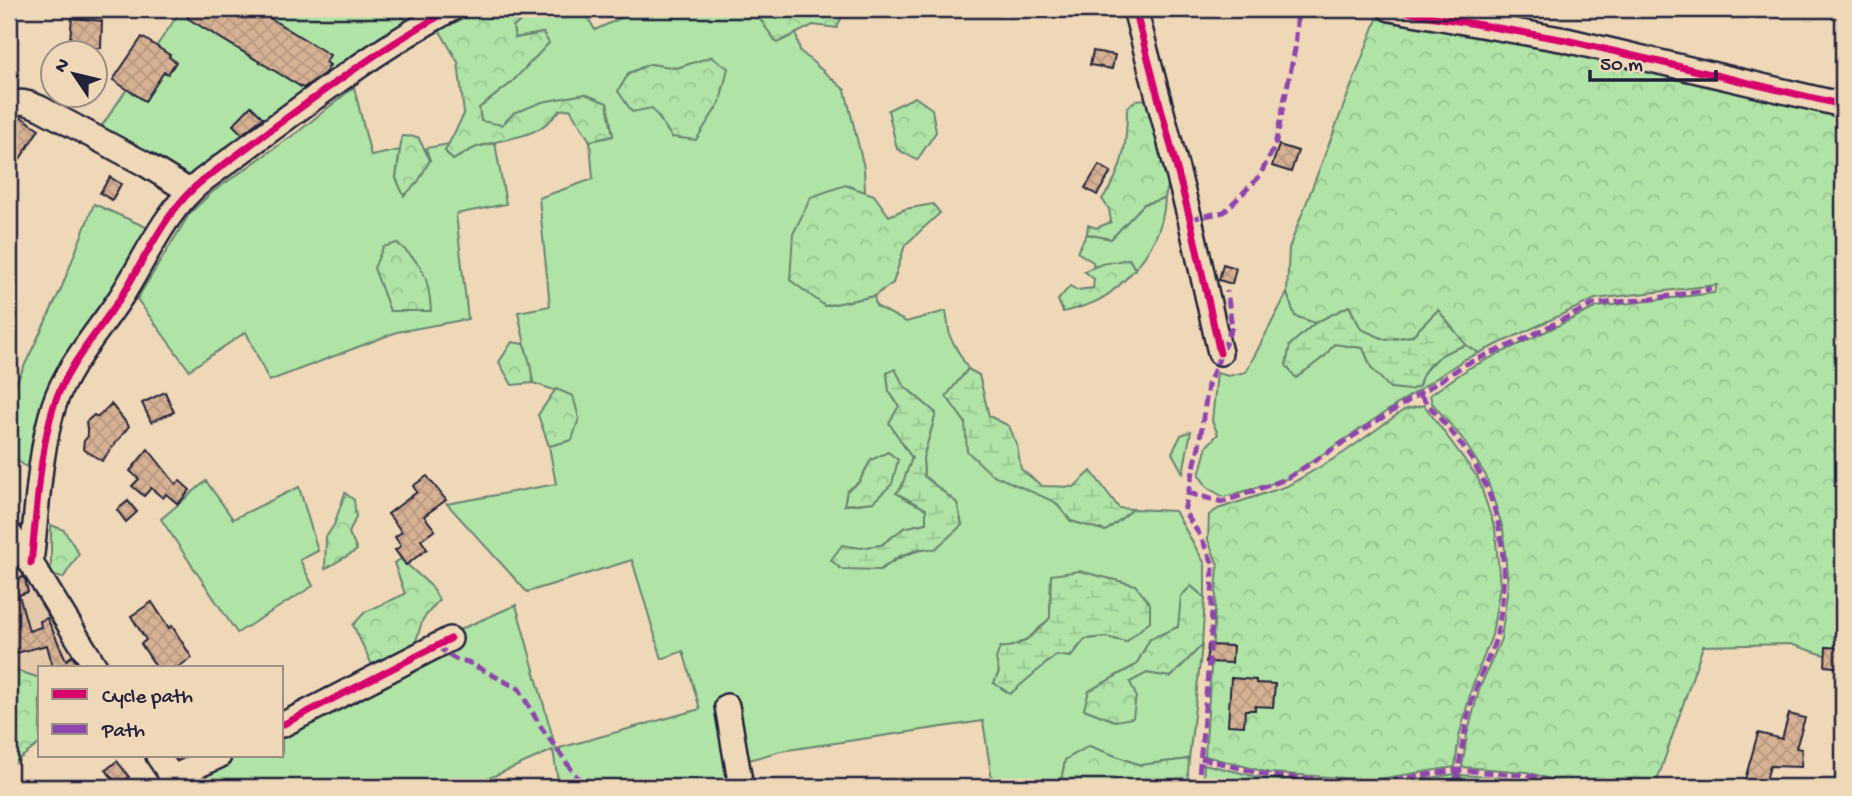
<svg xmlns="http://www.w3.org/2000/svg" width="1852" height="796" viewBox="0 0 1852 796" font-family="'Gochi Hand',sans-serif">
	<defs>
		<pattern id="forest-crowns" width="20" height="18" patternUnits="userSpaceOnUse" patternTransform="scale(1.75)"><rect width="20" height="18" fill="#afe4a6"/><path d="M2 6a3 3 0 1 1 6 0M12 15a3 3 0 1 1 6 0" fill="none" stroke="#96c390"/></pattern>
		<pattern id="wetland-marsh" width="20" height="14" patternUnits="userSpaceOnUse" patternTransform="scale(1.75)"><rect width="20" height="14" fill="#afe4a6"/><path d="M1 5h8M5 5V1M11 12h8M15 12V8" fill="none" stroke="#96c390"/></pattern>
		<pattern id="building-cross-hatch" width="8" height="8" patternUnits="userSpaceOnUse" patternTransform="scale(1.75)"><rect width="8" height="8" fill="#d7b194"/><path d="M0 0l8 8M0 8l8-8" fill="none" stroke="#b89880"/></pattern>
	</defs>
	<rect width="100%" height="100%" fill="#efd8b8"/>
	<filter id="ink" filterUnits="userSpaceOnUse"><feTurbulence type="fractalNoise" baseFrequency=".0143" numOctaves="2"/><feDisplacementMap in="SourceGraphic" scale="14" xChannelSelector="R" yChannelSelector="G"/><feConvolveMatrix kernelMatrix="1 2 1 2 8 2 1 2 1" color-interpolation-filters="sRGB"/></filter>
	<g filter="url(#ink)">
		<polygon fill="#e4c9ab" points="9,543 95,668 40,668 40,707 9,687"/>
		<g fill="#afe4a6" stroke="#688370" stroke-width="2" fill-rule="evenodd">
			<polygon points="182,9 393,9 409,22 423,19 423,9 448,9 197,187 162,159 101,127"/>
			<path d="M 526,9 L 583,9 L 595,30 L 640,9 L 764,9 L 759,18 L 777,42 L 796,33 L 800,51 L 845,90 L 864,168 L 865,192 L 845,185 L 825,306 L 874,296 L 876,306 L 906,322 L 946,311 L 950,337 L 968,369 L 947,396 L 965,422 L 1027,488 L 1055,502 L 1071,521 L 1106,531 L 1133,509 L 1175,511 L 1205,564 L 1205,598 L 1191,586 L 1178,627 L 1150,639 L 1136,665 L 1115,676 L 1084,709 L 1115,721 L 1130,682 L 1146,673 L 1171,677 L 1202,645 L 1189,759 L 1140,765 L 1089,746 L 1065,760 L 1060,787 L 993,787 L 983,721 L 781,751 L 731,765 L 732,787 L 559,787 L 553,750 L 469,787 L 193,787 L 188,780 L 234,756 L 282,756 L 282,731 L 454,632 L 516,605 L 556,749 L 700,709 L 683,651 L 662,659 L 632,560 L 527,592 L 447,504 L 556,484 L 549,446 L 572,440 L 572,396 L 533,383 L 518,312 L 550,306 L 539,198 L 593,179 L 590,141 L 613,136 L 607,103 L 514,113 L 502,125 L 481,122 L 479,108 L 511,83 L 543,33 L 515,38 L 513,27 L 528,15 ZM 711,57 L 672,137 L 629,73 L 650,64 L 677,68 ZM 895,370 L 904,386 L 936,413 L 923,458 L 924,476 L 957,503 L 962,525 L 935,549 C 913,549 898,558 880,570 L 861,548 L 882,545 L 904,528 L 926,523 L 927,509 L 903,498 L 901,488 L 912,458 L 902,443 L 899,406 L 889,391 L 887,373 ZM 871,460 L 873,502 L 845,505 L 847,491 L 859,482 ZM 1051,575 L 1135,585 L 1127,642 L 1106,637 L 1085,639 L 1071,657 L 1056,655 L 1034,673 L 994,683 L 1009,648 L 1029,638 L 1050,618 Z"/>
			<polygon points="354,87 371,156 400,150 396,178 430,161 426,148 449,144 445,151 453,160 476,147 495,143 506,204 456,214 468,319 397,332 269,381 246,332 189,370 137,299 190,213 211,193 299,131"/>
			<path d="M 1165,198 C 1164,225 1152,249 1135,269 L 1129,259 L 1094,267 L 1093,262 L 1077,252 L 1087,234 L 1111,239 L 1144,204 Z"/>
			<polygon points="94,204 162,234 61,382 41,478 9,454 9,398 61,289"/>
			<polygon points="1287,293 1295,316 1315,323 1290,345 1325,356 1334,344 1363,348 1372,369 1421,375 1442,353 1466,345 1479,353 1465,359 1284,480 1224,497 1208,488 1199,475 1207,446 1218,434 1212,421 1217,373 1228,376 1246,372"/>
			<polygon points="1191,431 1183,473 1172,453 1181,435"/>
			<polygon points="206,481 233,519 299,487 318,551 300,560 313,586 237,633 161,519"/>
		</g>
		<g fill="url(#forest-crowns)" stroke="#688370" stroke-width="2">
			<path d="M 503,9 L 526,9 L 528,15 L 513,27 L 515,38 L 543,33 L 549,43 L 511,83 L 479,108 L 481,121 L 502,125 L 514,113 L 542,102 L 585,94 L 607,103 L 613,136 L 590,141 L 570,109 L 560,110 C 534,142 511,135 477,147 C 469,150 460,156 453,160 L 445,151 L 464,114 L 458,62 L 438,28 L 475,14 Z"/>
			<polygon points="764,9 845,9 837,28 813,25 777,43 759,18"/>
			<polygon points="1377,19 1494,33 1843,110 1843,661 1790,644 1703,646 1655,787 1575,787 1527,772 1462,767 1467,735 1480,687 1501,639 1508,586 1503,529 1486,476 1462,438 1432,403 1430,395 1469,368 1597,307 1714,293 1717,285 1595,299 1479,353 1466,345 1438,310 1412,336 1385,340 1361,329 1349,306 1315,323 1295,316 1287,293 1289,248"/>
			<polygon points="711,57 728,68 720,102 696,140 672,137 652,108 632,112 618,91 629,73 650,64 677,68"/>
			<polygon points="915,97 932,109 936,132 917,160 897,149 888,110"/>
			<path d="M 1147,99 L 1169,182 L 1165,198 L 1144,204 L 1111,239 L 1087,234 L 1088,225 L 1096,228 L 1111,222 L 1109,209 L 1102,199 C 1124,171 1127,142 1127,108 L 1136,100 Z"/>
			<polygon points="402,136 418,137 430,160 418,182 404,196 396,178"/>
			<polygon points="845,185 874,195 889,216 905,209 933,204 940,213 905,245 893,283 874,296 825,306 790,280 793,234 811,197"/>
			<path d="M 397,243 C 423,264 429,277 431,311 L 390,311 L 374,268 L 383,247 Z"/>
			<path d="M 1129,259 L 1135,269 C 1111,296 1098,304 1063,312 L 1058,300 L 1070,286 L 1077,290 L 1093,288 L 1094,279 L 1084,271 L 1102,264 Z"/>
			<polygon points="512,342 524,344 530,363 533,383 512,385 499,362"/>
			<polygon points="556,389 573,396 579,418 572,440 549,446 538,415"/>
			<polygon points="1424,405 1478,478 1495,529 1500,586 1492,635 1472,687 1459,737 1455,767 1372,780 1270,773 1205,756 1218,565 1208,540 1209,515 1218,509 1287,486 1342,454 1404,410"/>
			<polygon points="888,452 898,460 892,484 873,502 844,505 847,491 859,482 871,460"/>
			<polygon points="345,493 354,500 356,517 349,533 357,550 325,569 326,537 334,525"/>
			<polygon points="51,525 64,530 79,554 63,578 51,575"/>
			<polygon points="401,559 432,587 439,600 423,619 410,659 375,671 353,625 365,612 405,594 394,563"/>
			<polygon points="1191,586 1205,598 1202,645 1171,677 1147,673 1130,682 1136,696 1133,718 1115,721 1084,709 1089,691 1136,665 1150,639 1178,627 1181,596"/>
			<polygon points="9,668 40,678 40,743 9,767"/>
			<polygon points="1089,746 1140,765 1189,759 1187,787 1060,787 1065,760"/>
			<polygon points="1204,764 1266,779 1378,787 1455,774 1453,787 1203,787"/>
			<polygon points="1461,775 1533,780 1551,787 1459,787"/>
		</g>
		<g fill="url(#wetland-marsh)" stroke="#688370" stroke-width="2">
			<path d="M 1349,306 L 1361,329 L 1386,340 L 1412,336 L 1438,310 L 1466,345 C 1444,352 1424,361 1419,386 L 1410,390 L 1390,388 L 1372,369 L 1363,348 L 1334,344 L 1325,356 L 1296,378 L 1286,365 L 1290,345 L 1315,323 Z"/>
			<polygon points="895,369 904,386 936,413 923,458 924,476 957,503 962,525 935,549 919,549 898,557 880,570 841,569 831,560 842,545 861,548 881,545 904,528 926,523 926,509 896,493 901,488 912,458 889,423 899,406 889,391 887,373"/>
			<polygon points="968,369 979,375 989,416 1009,426 1017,445 1021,469 1042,486 1074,487 1091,471 1119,508 1133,509 1106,531 1071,521 1055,502 991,474 967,451 965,422 946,396"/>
			<path d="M 1079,571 L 1135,585 L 1150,604 L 1150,621 L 1126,642 L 1106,637 L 1085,639 L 1070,657 L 1056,655 L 1010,694 L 994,683 L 999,672 L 996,659 L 1000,647 C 1021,650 1037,631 1050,618 L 1051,575 Z"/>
		</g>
		<g fill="url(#building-cross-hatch)" stroke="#22223b" stroke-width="2">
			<polygon points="193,9 255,9 330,55 326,62 330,65 325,73 303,88 187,18"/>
			<polygon points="72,18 102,21 101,48 69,50"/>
			<polygon points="142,37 170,55 169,57 176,62 168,74 164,72 145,101 113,80"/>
			<polygon points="1093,51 1115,55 1112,69 1090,65"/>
			<polygon points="251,106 263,118 242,134 233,125"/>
			<polygon points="21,117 39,129 18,162 9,156 9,137"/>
			<polygon points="1279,145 1298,151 1291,172 1272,166"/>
			<polygon points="1099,165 1111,172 1097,195 1085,188"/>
			<polygon points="110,177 121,184 112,200 100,193"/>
			<polygon points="1223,264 1236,268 1232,284 1219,280"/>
			<polygon points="165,392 174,412 151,422 142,403"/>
			<polygon points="111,404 129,426 102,461 83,449 84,441 88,436 86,422 94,415 98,417"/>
			<polygon points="148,449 176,484 180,481 190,490 178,504 166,494 163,498 151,488 144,496 132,486 139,479 130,471"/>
			<polygon points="427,476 446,500 424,516 435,530 421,540 427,549 406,565 395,550 401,546 395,537 402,532 388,514 417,492 413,486"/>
			<polygon points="128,501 137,512 126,522 117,510"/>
			<polygon points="9,573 13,573 15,580 23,577 25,579 28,592 19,595 29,631 41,627 40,621 47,618 66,660 72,656 80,668 53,668 47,645 9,655"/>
			<polygon points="152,602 169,628 172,626 192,658 176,668 157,668 141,644 146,640 131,616"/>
			<polygon points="1208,645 1233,646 1232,663 1206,662"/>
			<polygon points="1826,647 1843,648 1843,668 1825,666"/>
			<polygon points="1231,678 1256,680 1256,683 1275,684 1273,707 1255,706 1255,710 1245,710 1244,726 1228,725"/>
			<polygon points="1789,714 1805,718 1796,748 1802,749 1801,767 1770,766 1764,787 1744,783 1758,733 1782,739"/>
			<polygon points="117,761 129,777 118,786 106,770"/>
		</g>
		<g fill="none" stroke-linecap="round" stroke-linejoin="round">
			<g stroke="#22223b" stroke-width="28">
				<g id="minor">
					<polyline points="1135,9 1190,219 1220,353"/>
					<polyline points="1390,9 1566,40 1843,105"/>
					<path d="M 9,106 C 20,99 28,103 40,108 L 145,164 L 189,191"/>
					<polyline points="9,533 31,563 96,668"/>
					<path d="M 31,563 C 37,514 39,452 54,405 C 67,366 98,332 121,297 C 146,258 165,210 203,180 C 284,121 363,57 452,9"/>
					<polyline points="727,706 741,787"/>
					<polyline points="282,725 450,639"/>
					<polyline points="158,756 179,787"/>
					<polyline points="173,777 219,756"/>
				</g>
			</g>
			<use href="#minor" stroke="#efd8b8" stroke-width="23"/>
			<g stroke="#8e44ad" stroke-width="5" stroke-dasharray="10 5" stroke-linecap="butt">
				<polyline points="1190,219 1224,212 1259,177 1275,146 1295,49 1298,9"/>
				<path d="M 1420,395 C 1442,421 1466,446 1481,476 C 1506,524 1508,581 1497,633 C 1493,652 1482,669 1476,688 C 1465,721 1461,753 1456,787"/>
				<polyline points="1188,493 1223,502 1286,479 1466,364 1520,341 1594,304 1652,299 1711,289"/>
				<polyline points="437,646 455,659 468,662 519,689 541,727 584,787"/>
				<polyline points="1201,758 1270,776 1373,783 1458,770 1533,776 1562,787"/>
				<polyline points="1198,787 1211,638 1213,564 1201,537 1184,511 1199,446 1208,385 1232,327 1227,291"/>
			</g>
			<g stroke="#efd8b8" stroke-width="11">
				<g id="cycleway">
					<polyline points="1135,9 1190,219 1220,353"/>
					<polyline points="1390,9 1566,40 1843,105"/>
					<path d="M 31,563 C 37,514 39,452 54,405 C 67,366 98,332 121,297 C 146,258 165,210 203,180 C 284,121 363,57 452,9"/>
					<polyline points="282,725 450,639"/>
				</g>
			</g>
			<use href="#cycleway" stroke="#d6006c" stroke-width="7"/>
		</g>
	</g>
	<rect width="1852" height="796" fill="none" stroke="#efd8b8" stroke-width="35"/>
	<rect x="18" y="18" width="1817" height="761" fill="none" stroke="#22223b" stroke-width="2.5" filter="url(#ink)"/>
	<rect x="38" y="666" width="245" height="91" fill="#efd8b8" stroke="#9d8f86" stroke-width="2"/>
	<rect x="52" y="689" width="35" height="10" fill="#d6006c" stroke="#9d8f86" stroke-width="2"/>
	<text x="102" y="702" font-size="21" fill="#22223b">Cycle path</text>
	<rect x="52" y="724" width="35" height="10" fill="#8e44ad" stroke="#9d8f86" stroke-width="2"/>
	<text x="102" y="736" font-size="21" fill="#22223b">Path</text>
	<g transform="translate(74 74) rotate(305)"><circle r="33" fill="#efd8b8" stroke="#9d8f86" stroke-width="2"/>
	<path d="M0-5L12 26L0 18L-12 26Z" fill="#22223b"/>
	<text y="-10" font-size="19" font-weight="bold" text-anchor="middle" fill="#22223b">N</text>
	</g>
	<path d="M1590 70v10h126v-10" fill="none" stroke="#22223b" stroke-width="3.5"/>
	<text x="1600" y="70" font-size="21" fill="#22223b" stroke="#efd8b8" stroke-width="5" paint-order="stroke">50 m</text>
</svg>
